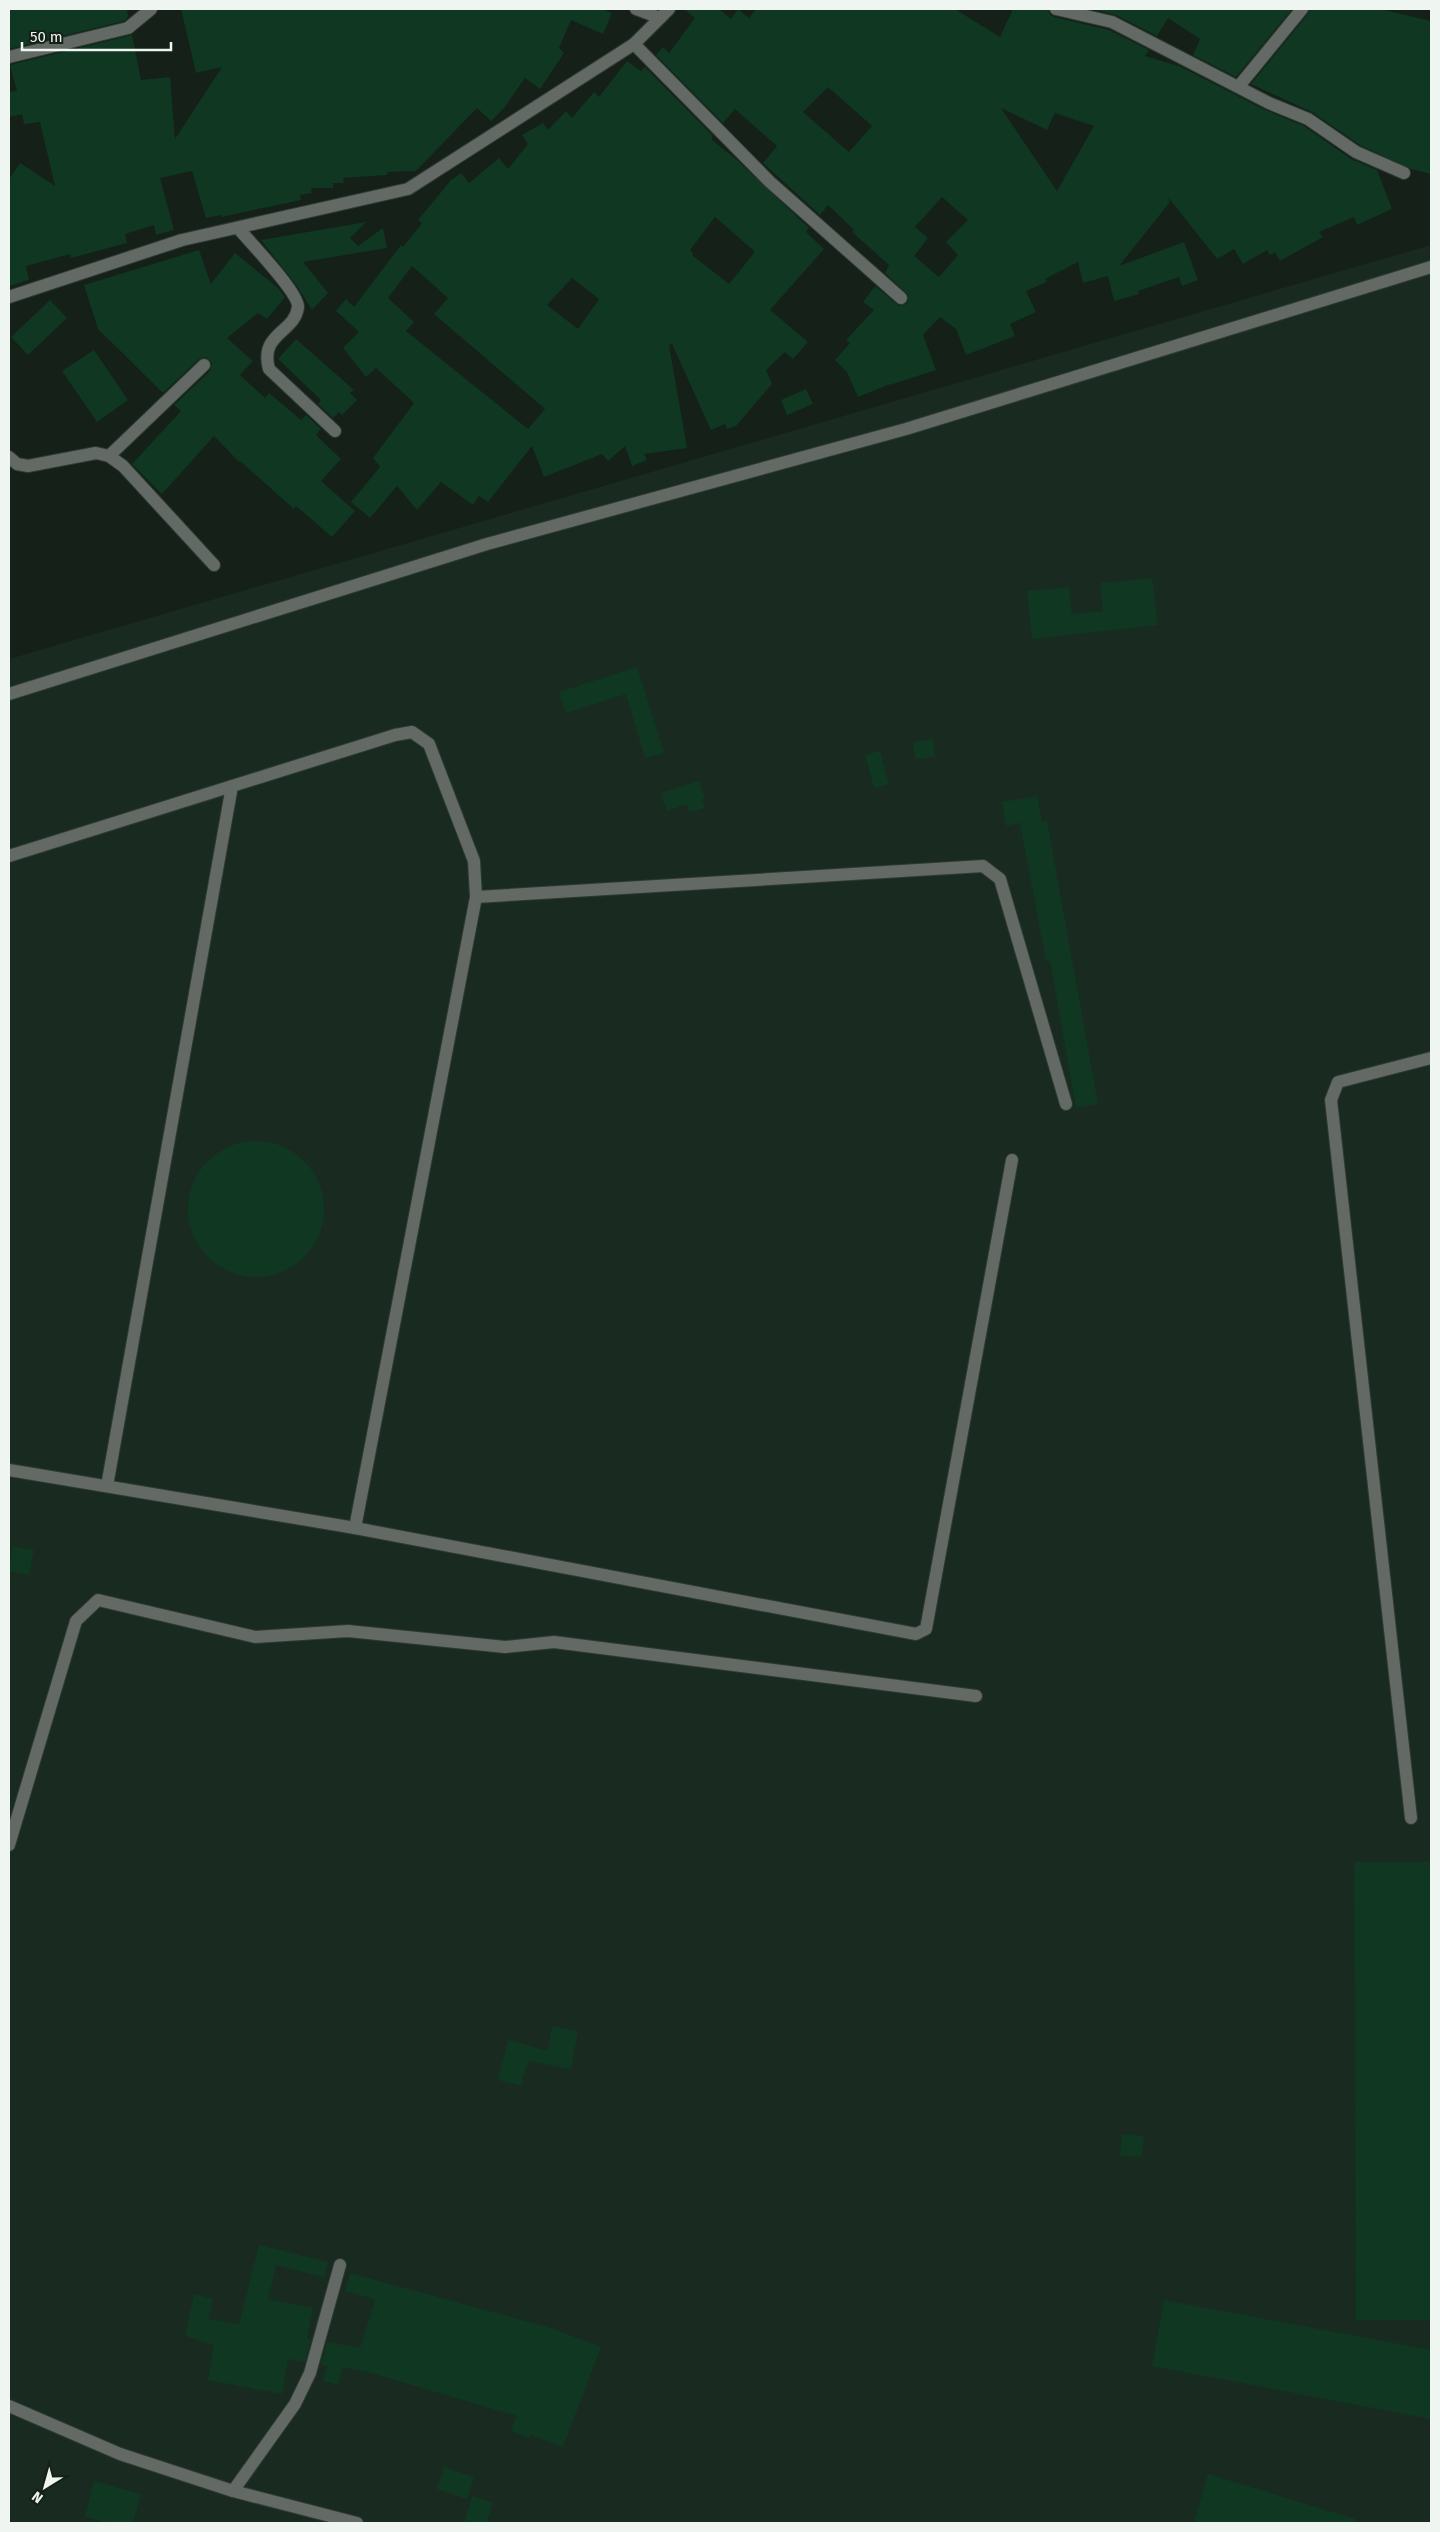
<svg xmlns="http://www.w3.org/2000/svg" width="1440" height="2532" viewBox="0 0 1440 2532" font-family="'Fira Sans',sans-serif">
	<rect width="100%" height="100%" fill="#142018"/>
	<polygon fill="#192b20" points="1431,245 1431,2523 9,2523 9,659"/>
	<g fill="#0f3722" fill-rule="evenodd">
		<polygon points="9,9 127,9 128,17 124,21 9,49"/>
		<polygon points="181,9 602,9 612,13 603,34 571,20 559,48 564,53 540,89 525,78 504,108 491,121 477,108 416,171 387,172 387,175 343,178 344,183 333,183 333,188 311,188 312,193 300,195 301,200 221,217 221,215 206,218 192,171 160,178 174,230 156,235 154,225 125,234 127,243 71,258 70,254 26,266 29,280 9,286 9,179 20,163 55,186 40,122 24,124 22,114 9,117 9,92 17,91 10,65 132,35 141,80 170,77 175,139 222,67 196,73"/>
		<path d="M 684,9 L 719,9 L 731,19 L 738,9 L 749,18 L 756,9 L 955,9 L 1000,37 L 1013,9 L 1048,9 L 1050,15 L 1054,17 L 1109,30 L 1149,50 L 1145,56 L 1179,66 L 1265,110 L 1304,126 L 1351,159 L 1377,170 L 1392,209 L 1357,225 L 1354,217 L 1319,232 L 1323,237 L 1280,261 L 1275,252 L 1270,255 L 1267,250 L 1243,264 L 1234,249 L 1217,259 L 1168,197 L 1170,202 L 1119,266 L 1184,242 L 1198,280 L 1182,286 L 1179,277 L 1138,291 L 1139,294 L 1114,301 L 1108,276 L 1083,283 L 1078,262 L 1045,279 L 1047,282 L 1026,291 L 1036,312 L 1010,324 L 1015,336 L 966,355 L 956,329 L 940,317 L 923,335 L 936,370 L 890,385 L 890,384 L 858,397 L 847,372 L 835,360 L 850,343 L 846,340 L 874,310 L 863,302 L 875,286 L 899,306 L 907,304 L 908,295 L 885,273 L 889,265 L 852,232 L 854,230 L 828,205 L 820,215 L 763,163 L 777,146 L 735,109 L 723,123 L 656,55 L 663,47 L 669,53 L 695,18 ZM 828,87 L 872,126 L 849,152 L 803,112 ZM 1001,108 L 1047,130 L 1055,113 L 1094,126 L 1057,191 ZM 942,197 L 968,220 L 946,242 L 958,255 L 939,277 L 914,256 L 928,238 L 915,227 Z"/>
		<polygon points="1091,9 1292,9 1236,77 1193,55 1200,39 1168,18 1157,36 1116,15"/>
		<polygon points="1310,9 1380,9 1431,21 1431,174 1411,169 1360,145 1312,112 1251,84 1308,14"/>
		<path d="M 627,61 L 641,71 L 645,67 L 712,135 L 712,140 L 737,160 L 809,228 L 806,232 L 824,249 L 770,310 L 808,342 L 793,359 L 785,352 L 766,370 L 772,384 L 736,426 L 727,429 L 725,424 L 711,430 L 672,344 L 669,345 L 687,448 L 644,454 L 647,460 L 632,466 L 625,446 L 608,461 L 602,454 L 544,477 L 532,446 L 488,502 L 479,496 L 473,505 L 441,482 L 417,510 L 397,486 L 370,518 L 351,502 L 380,467 L 373,458 L 414,403 L 376,368 L 366,377 L 343,348 L 359,332 L 336,311 L 346,299 L 354,307 L 401,245 L 403,247 L 422,223 L 418,220 L 451,180 L 461,173 L 469,183 L 499,158 L 508,169 L 528,144 L 522,135 L 543,123 L 548,130 L 566,111 L 572,118 L 594,92 L 599,97 ZM 715,217 L 754,251 L 754,253 L 729,284 L 692,255 L 693,253 L 690,250 ZM 412,266 L 448,298 L 434,314 L 545,409 L 528,429 L 406,331 L 414,322 L 388,298 ZM 572,278 L 599,299 L 578,329 L 547,305 Z"/>
		<polygon points="366,222 350,238 358,246 383,228 387,248 303,262 328,293 312,310 297,286 261,240"/>
		<polygon points="199,250 211,284 235,253 278,288 285,297 267,319 258,313 227,338 253,361 240,375 265,398 269,393 301,420 306,415 321,429 316,435 341,459 321,481 355,511 332,537 296,506 294,509 240,461 239,462 214,436 162,494 132,464 181,411 174,405 210,371 212,363 206,357 199,359 163,393 98,329 84,285"/>
		<polygon points="50,300 67,318 28,355 11,337"/>
		<polygon points="296,339 354,390 350,393 357,400 342,415 339,412 333,418 318,404 321,400 278,359"/>
		<polygon points="94,350 128,400 97,422 62,371"/>
		<polygon points="806,389 813,404 787,415 781,400"/>
		<polygon points="1152,578 1158,625 1032,639 1027,591 1069,587 1072,614 1103,611 1100,583"/>
		<polygon points="637,667 664,753 645,758 626,694 566,713 559,692"/>
		<polygon points="933,739 935,757 915,759 913,742"/>
		<polygon points="880,751 889,784 874,788 865,755"/>
		<polygon points="699,781 705,798 702,799 705,808 689,812 687,804 667,811 661,793"/>
		<polygon points="1037,796 1042,822 1047,821 1098,1104 1076,1108 1050,961 1046,961 1020,823 1006,826 1002,802"/>
		<circle cx="256" cy="1209" r="68"/>
		<polygon points="13,1546 34,1550 29,1575 9,1571"/>
		<polygon points="1354,1862 1431,1862 1431,2320 1356,2320"/>
		<polygon points="552,2026 578,2031 571,2069 528,2061 521,2086 498,2080 508,2040 548,2051"/>
		<polygon points="1122,2134 1144,2136 1142,2157 1120,2156"/>
		<polygon points="259,2245 328,2262 324,2277 276,2265 268,2299 313,2308 307,2338 311,2339 305,2362 288,2359 282,2394 208,2380 214,2345 185,2336 194,2294 213,2299 208,2319 239,2324"/>
		<polygon points="350,2273 551,2328 601,2347 563,2447 531,2435 529,2438 511,2431 517,2416 368,2372 343,2367 338,2385 323,2381 327,2366 321,2365 327,2342 360,2348 374,2304 374,2299 345,2291"/>
		<polygon points="1164,2300 1431,2350 1431,2419 1152,2366"/>
		<polygon points="444,2467 474,2477 467,2499 437,2489"/>
		<polygon points="1208,2474 1355,2519 1354,2523 1194,2523"/>
		<polygon points="94,2481 141,2494 133,2523 108,2523 85,2517"/>
		<polygon points="472,2496 493,2502 487,2523 464,2523"/>
	</g>
	<g fill="none" stroke-linecap="round" stroke-linejoin="round">
		<g stroke="#2e3a32" stroke-width="14">
			<g id="minor">
				<polyline points="636,9 660,18"/>
				<polyline points="1056,9 1112,22 1269,103 1308,119 1356,152 1404,173"/>
				<polyline points="634,44 770,182 901,298"/>
				<polyline points="9,57 128,28 151,9"/>
				<polyline points="1239,86 1302,9"/>
				<path d="M 238,228 C 249,241 299,293 298,307 C 295,333 259,333 269,369 L 335,431"/>
				<polyline points="9,297 182,240 408,189 634,44 669,9"/>
				<polyline points="109,456 204,365"/>
				<polyline points="9,457 17,464 28,466 96,453 109,456 123,466 214,565"/>
				<polyline points="9,694 487,544 906,429 1431,267"/>
				<polyline points="9,856 395,735 412,732 429,744 474,861 476,897 355,1528"/>
				<polyline points="476,897 983,866 1000,879 1066,1104"/>
				<polyline points="9,1470 355,1528 916,1634 926,1629 1012,1160"/>
				<polyline points="107,1486 232,786"/>
				<polyline points="1411,1818 1331,1100 1338,1082 1431,1058"/>
				<polyline points="9,1845 76,1621 98,1600 255,1637 348,1631 505,1647 554,1642 976,1696"/>
				<polyline points="9,2406 120,2454 233,2491 357,2523"/>
				<polyline points="233,2491 295,2404 310,2373 340,2265"/>
			</g>
		</g>
		<use href="#minor" stroke="#636965" stroke-width="12"/>
	</g>
	<rect width="1440" height="2532" fill="none" stroke="#eff6f1" stroke-width="20"/>
	<g transform="translate(45 2487) rotate(217)" stroke="#142018" stroke-width="4" paint-order="stroke">
	<path d="M0-4L9 19L0 12L-9 19Z" fill="#eff6f1"/>
	<text y="-8" font-size="14" font-weight="bold" text-anchor="middle" fill="#eff6f1">N</text>
	</g>
	<path d="M22 42v8h149v-8" fill="none" stroke="#eff6f1" stroke-width="2.5"/>
	<text x="30" y="42" font-size="15" fill="#eff6f1" stroke="#142018" stroke-width="4" paint-order="stroke">50 m</text>
</svg>
